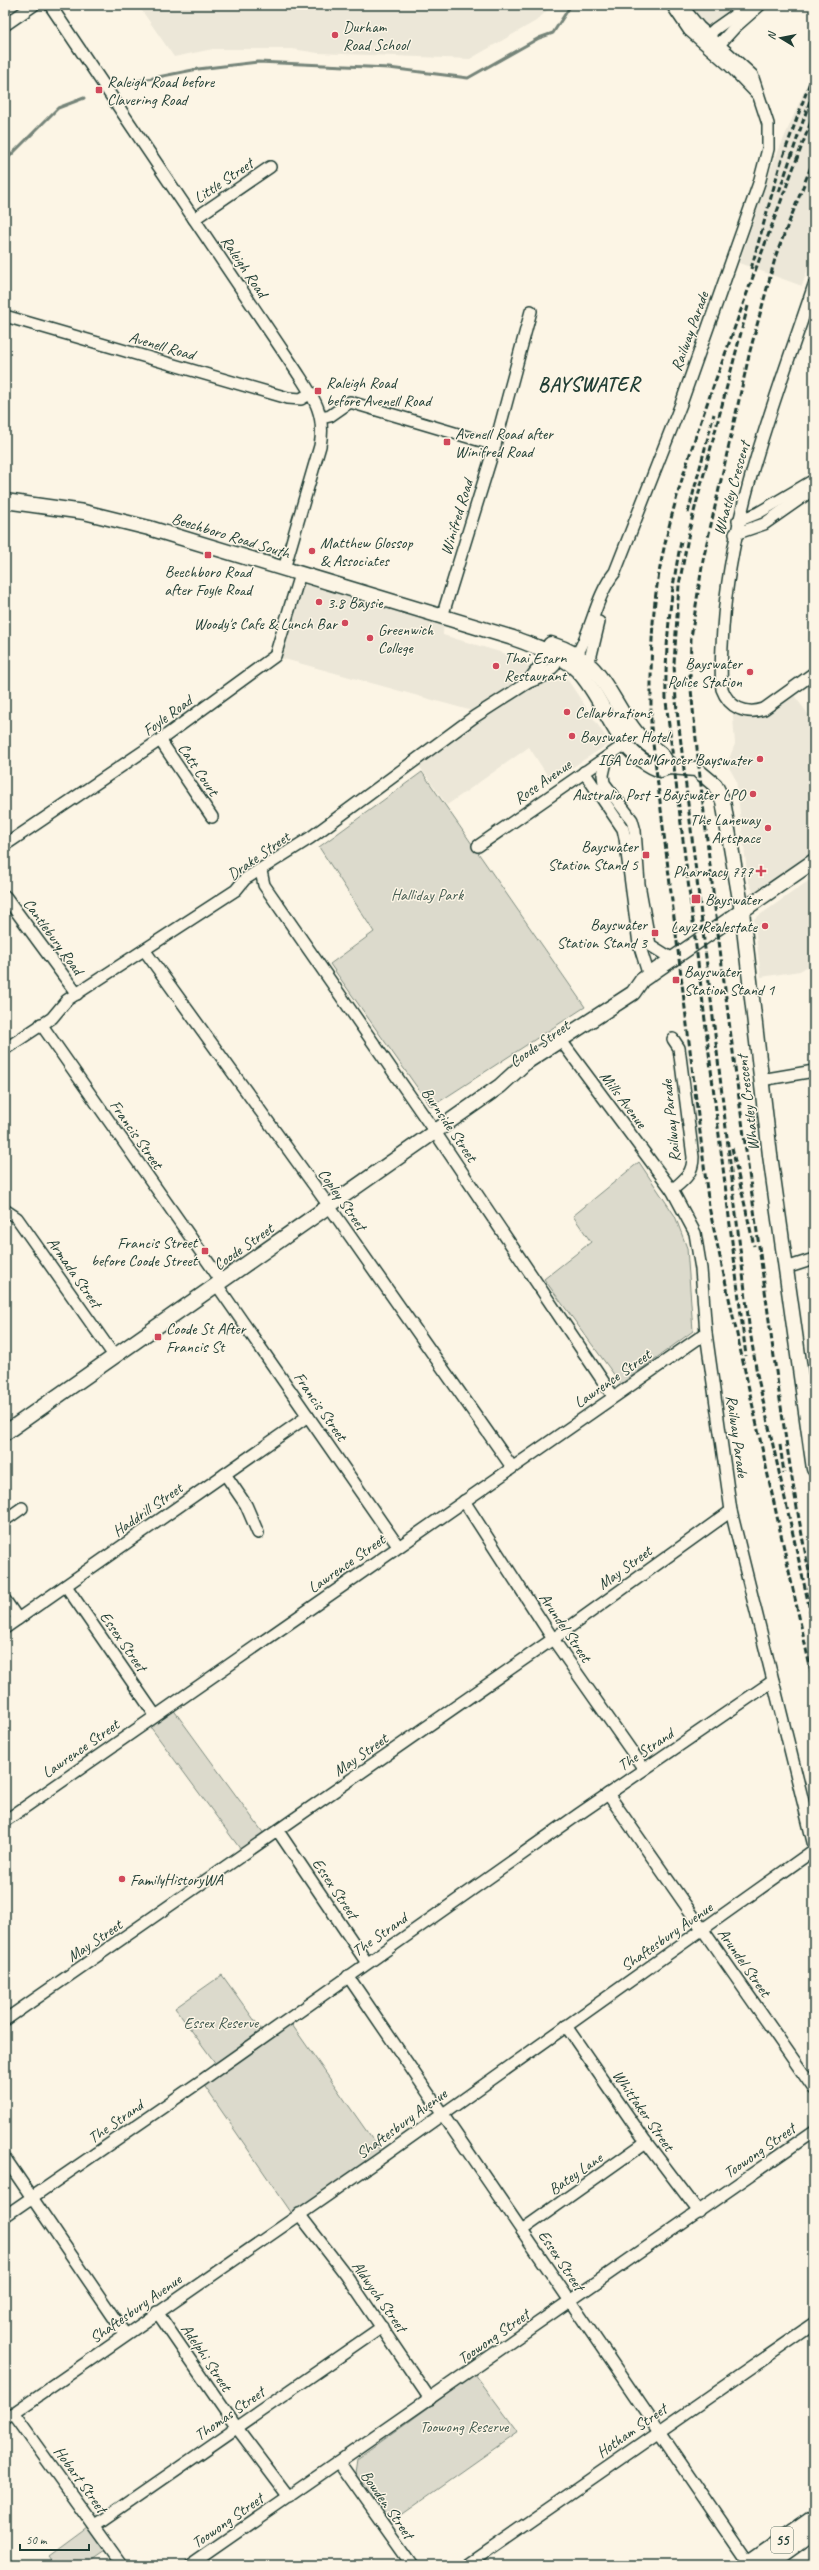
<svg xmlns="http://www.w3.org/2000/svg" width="819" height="2570" viewBox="0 0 819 2570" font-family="Caveat,sans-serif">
	<rect width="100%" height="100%" fill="#fcf5e5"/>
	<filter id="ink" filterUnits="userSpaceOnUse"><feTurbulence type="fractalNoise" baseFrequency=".025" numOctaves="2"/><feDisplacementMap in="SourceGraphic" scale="8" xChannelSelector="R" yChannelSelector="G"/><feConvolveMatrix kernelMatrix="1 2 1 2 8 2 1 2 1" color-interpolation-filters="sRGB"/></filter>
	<g filter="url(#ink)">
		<g fill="#ece7d8">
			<polygon points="138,5 553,5 536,21 470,59 318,53 292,49 213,49 174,57"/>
			<polygon points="674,5 754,5 708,43"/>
			<polygon points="814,68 814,250 802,286 739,263 772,166"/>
			<polygon points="302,576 444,618 443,635 523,659 525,664 558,680 565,676 610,743 551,781 529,747 447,805 415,760 474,717 469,710 277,657"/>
			<polygon points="790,690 814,722 814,854 755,896 748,880 736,780 727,764 735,744 732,704 756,711"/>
			<polygon points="814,877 814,962 800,971 761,977 754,919"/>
		</g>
		<g fill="#dcdacc" stroke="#7e8c80">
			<polygon points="422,772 585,1007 431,1107 330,964 374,932 319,847"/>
			<polygon points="639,1162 675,1216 687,1248 693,1331 621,1384 544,1279 591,1242 573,1216"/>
			<polygon points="170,1705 267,1838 244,1854 146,1721"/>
			<polygon points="222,1975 265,2035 288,2019 384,2156 295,2218 201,2081 219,2068 175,2008"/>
			<polygon points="475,2374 518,2432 389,2523 355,2473 357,2459"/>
			<polygon points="88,2528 105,2552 86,2565 57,2565 50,2556"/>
		</g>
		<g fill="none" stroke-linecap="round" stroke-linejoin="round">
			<g stroke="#758479" stroke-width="3">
				<polyline points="133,82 198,69 258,62 389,68 468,78 539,38 553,33 571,5"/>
				<polyline points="5,161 58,108 84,98"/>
			</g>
			<g stroke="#1f3d34" stroke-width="14">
				<g id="minor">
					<path d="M 50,5 L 297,372 C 314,398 326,414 320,446 L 284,569"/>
					<polyline points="672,5 689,30 729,65 758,95"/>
					<polyline points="5,25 34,5"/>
					<polyline points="703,40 715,29 749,5"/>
					<polyline points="715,49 735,27 760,5"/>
					<polyline points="194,219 270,167"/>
					<path d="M 814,285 C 776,398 731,509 723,628 C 722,648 720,669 722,689 C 729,708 746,715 764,709 L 814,673"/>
					<polyline points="5,316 288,398 301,399 311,393"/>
					<polyline points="321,418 330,416 350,402 495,445"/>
					<polyline points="738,521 758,513 814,480"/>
					<polyline points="735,534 764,524 814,489"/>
					<polyline points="442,617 495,445 531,311"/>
					<path d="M 572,662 C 592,635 594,598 615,572 L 681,404 L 759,183 L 768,149 L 768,124 L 752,75 L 699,27 L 681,5"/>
					<polyline points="581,668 591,655 599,622"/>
					<polyline points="527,683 544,660 549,644"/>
					<polyline points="160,740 212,817"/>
					<polyline points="607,757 603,775 604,783 632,820 635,831 639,884 650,945 674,960"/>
					<polyline points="584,772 623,829 625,838 639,944 649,976"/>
					<polyline points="5,845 160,740 275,656 300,574"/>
					<path d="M 478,846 L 624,745 C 630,735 626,730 620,720"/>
					<polyline points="261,871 264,885 435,1132 613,1396"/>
					<polyline points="5,896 77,994"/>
					<polyline points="145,951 329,1206 512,1467"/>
					<polyline points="41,1024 222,1282"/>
					<polyline points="565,1046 672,1190 695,1233 701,1269 706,1333 731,1511 814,1846"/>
					<polyline points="5,1049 52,1018 67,1000 236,890 245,879 310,838 474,717 527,683 544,676 555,665 562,650"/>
					<polyline points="761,1080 814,1071"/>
					<path d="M 672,1190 C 684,1180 693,1174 693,1157 L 679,1048 L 673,1039"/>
					<polyline points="5,1210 17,1218 115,1357"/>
					<polyline points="786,1268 814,1259"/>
					<polyline points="217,1285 398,1546"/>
					<polyline points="225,1474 246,1505 258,1533"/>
					<polyline points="464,1501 553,1639 644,1769"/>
					<polyline points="5,1520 22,1508"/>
					<polyline points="66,1586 155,1715"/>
					<polyline points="5,1600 18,1619"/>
					<polyline points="5,1628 308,1416"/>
					<polyline points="608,1794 814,2089"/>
					<polyline points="5,1821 706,1333"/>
					<polyline points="278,1831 367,1963"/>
					<polyline points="348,1976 749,2563"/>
					<polyline points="5,2020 553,1639 731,1511"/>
					<polyline points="566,2026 646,2142 699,2212"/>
					<polyline points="5,2158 125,2334"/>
					<polyline points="299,2214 346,2275 430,2399"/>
					<polyline points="5,2216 201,2081 579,1814 773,1681"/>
					<polyline points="522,2230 646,2142"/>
					<polyline points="157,2312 237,2428 289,2497"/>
					<polyline points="13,2413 122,2565"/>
					<polyline points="5,2419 384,2156 814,1850"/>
					<polyline points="339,2462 412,2565"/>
					<polyline points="95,2526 382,2327"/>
					<polyline points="190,2565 814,2131"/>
					<polyline points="467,2565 814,2324"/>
				</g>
			</g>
			<g stroke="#1f3d34" stroke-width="17">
				<g id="major">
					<path d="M 5,501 L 84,512 L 149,528 L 513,638 C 535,647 561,653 578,671 C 609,704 613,752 660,770 L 669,767 L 696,769 L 715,785 L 723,801 L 742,911 L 770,1155 L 814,1469"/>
					<path d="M 551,644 C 606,661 606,696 638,735 C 651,751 660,747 669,767"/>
					<polyline points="5,1433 500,1086 525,1063 633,993 642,980 814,861"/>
					<polyline points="746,2565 814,2517"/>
					<polyline points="768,2565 814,2532"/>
				</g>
			</g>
			<use href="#minor" stroke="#fcf5e5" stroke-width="11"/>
			<use href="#major" stroke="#fcf5e5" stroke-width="14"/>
			<g stroke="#1f3d34" stroke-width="3" stroke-dasharray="6 3" stroke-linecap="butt">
				<path d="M 814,114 C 784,192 755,270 727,349 C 700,422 673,496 659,573 C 650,624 651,675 651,727 L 709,1207 L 814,1685"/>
				<path d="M 814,159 L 776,255 L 750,351 L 703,560 L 691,638 L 690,679 C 708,864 732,1049 757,1232 C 774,1354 788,1475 814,1595"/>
				<polyline points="779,192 814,89"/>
				<polyline points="751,269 780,165 814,71"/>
				<polyline points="748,306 690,527 679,585 674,664 676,701 749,1325 757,1374 814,1628"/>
				<polyline points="688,513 714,414"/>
				<path d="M 681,542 C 670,595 665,647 666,701 L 746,1356"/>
				<polyline points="732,1148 754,1246"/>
				<polyline points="780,1445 784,1473"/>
			</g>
		</g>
	</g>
	<g fill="#d1495b" stroke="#fcf5e5" stroke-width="1.5">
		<circle cx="335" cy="35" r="4"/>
		<rect x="95" y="86" width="8" height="8" rx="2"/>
		<rect x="314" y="387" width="8" height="8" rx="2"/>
		<rect x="443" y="438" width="8" height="8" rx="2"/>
		<circle cx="312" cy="551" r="4"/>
		<rect x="204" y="551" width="8" height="8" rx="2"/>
		<circle cx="319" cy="602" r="4"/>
		<circle cx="345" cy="623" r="4"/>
		<circle cx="370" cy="638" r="4"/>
		<circle cx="496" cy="666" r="4"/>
		<circle cx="750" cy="672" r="4"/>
		<circle cx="567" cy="712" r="4"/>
		<circle cx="572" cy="736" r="4"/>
		<circle cx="760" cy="759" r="4"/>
		<circle cx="753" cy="794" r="4"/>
		<circle cx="768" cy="828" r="4"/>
		<rect x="642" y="851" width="8" height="8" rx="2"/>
		<path d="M759 865h4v4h4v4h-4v4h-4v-4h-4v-4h4z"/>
		<rect x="691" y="894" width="10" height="10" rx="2"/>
		<circle cx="765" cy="926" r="4"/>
		<rect x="651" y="929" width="8" height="8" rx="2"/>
		<rect x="672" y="976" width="8" height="8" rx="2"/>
		<rect x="201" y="1247" width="8" height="8" rx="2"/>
		<rect x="154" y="1333" width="8" height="8" rx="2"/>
		<circle cx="122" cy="1879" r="4"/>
	</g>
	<g text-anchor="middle" stroke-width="3" stroke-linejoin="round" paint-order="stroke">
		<rect fill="#fcf5e5" stroke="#617469" stroke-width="1" x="771" y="2527" width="22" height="26" rx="3"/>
		<g font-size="15" font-weight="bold" fill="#1f3d34">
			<text x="782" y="2545">55</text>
		</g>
		<g font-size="16" fill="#1f3d34" stroke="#fcf5e5" text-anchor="start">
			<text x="343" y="32">Durham<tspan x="343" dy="18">Road School</tspan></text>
			<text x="107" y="87">Raleigh Road before<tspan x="107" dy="18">Clavering Road</tspan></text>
			<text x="326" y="388">Raleigh Road<tspan x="326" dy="18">before Avenell Road</tspan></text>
			<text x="455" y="439">Avenell Road after<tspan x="455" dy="18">Winifred Road</tspan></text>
			<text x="320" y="548">Matthew Glossop<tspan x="320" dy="18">&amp; Associates</tspan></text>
			<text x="208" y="577" text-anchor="middle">Beechboro Road<tspan x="208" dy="18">after Foyle Road</tspan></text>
			<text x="327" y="608">3.8 Baysie</text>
			<text x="337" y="629" text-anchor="end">Woody's Cafe &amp; Lunch Bar</text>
			<text x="378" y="635">Greenwich<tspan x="378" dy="18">College</tspan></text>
			<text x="504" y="663">Thai Esarn<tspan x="504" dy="18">Restaurant</tspan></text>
			<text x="742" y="669" text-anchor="end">Bayswater<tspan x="742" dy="18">Police Station</tspan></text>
			<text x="575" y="718">Cellarbrations</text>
			<text x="580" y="742">Bayswater Hotel</text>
			<text x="752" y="765" text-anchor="end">IGA Local Grocer Bayswater</text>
			<text x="745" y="800" text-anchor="end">Australia Post - Bayswater LPO</text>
			<text x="760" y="825" text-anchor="end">The Laneway<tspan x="760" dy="18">Artspace</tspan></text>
			<text x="638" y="852" text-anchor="end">Bayswater<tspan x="638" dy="18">Station Stand 5</tspan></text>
			<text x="753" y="877" text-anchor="end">Pharmacy 777</text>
			<text x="705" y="905">Bayswater</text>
			<text x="647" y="930" text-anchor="end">Bayswater<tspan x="647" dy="18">Station Stand 3</tspan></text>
			<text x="757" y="932" text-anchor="end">Lay2 Realestate</text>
			<text x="684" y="977">Bayswater<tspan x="684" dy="18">Station Stand 1</tspan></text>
			<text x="197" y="1248" text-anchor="end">Francis Street<tspan x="197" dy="18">before Coode Street</tspan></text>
			<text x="166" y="1334">Coode St After<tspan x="166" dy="18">Francis St</tspan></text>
			<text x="130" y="1885">FamilyHistoryWA</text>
		</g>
		<g font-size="16" fill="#1f3d34" stroke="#fcf5e5">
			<text transform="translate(223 180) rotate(-34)" y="6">Little Street</text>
			<text transform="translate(245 266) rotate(56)" y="6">Raleigh Road</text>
			<text transform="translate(689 331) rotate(-70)" y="6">Railway Parade</text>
			<text transform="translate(162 345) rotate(16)" y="6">Avenell Road</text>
			<text transform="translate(731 488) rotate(-74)" y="6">Whatley Crescent</text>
			<text transform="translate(456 517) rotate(-73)" y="6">Winifred Road</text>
			<text transform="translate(231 535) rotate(17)" y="6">Beechboro Road South</text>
			<text transform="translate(167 715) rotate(-36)" y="6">Foyle Road</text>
			<text transform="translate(199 769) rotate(56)" y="6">Catt Court</text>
			<text transform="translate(542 781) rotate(-35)" y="6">Rose Avenue</text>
			<text transform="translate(258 855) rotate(-35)" y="6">Drake Street</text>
			<text transform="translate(54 936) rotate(54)" y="6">Cantlebury Road</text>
			<text transform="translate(539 1043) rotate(-35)" y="6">Coode Street</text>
			<text transform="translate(624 1099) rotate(53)" y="6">Mills Avenue</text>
			<text transform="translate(747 1103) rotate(-97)" y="6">Whatley Crescent</text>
			<text transform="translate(670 1121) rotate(-96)" y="6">Railway Parade</text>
			<text transform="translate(450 1124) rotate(56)" y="6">Burnside Street</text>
			<text transform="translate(137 1134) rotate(55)" y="6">Francis Street</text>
			<text transform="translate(343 1199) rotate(55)" y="6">Copley Street</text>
			<text transform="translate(243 1246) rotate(-35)" y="6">Coode Street</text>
			<text transform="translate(75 1272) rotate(55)" y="6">Armada Street</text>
			<text transform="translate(612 1378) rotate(-35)" y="6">Lawrence Street</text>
			<text transform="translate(321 1406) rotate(55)" y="6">Francis Street</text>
			<text transform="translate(738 1436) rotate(82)" y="6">Railway Parade</text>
			<text transform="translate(147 1509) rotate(-35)" y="6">Haddrill Street</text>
			<text transform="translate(346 1563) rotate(-35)" y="6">Lawrence Street</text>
			<text transform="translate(624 1567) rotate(-36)" y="6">May Street</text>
			<text transform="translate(566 1627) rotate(56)" y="6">Arundel Street</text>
			<text transform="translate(124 1641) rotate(55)" y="6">Essex Street</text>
			<text transform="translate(80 1748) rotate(-35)" y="6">Lawrence Street</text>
			<text transform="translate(645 1749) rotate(-34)" y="6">The Strand</text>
			<text transform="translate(360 1754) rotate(-35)" y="6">May Street</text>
			<text transform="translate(336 1888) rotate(56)" y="6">Essex Street</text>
			<text transform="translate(379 1934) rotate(-35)" y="6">The Strand</text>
			<text transform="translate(666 1936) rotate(-35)" y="6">Shaftesbury Avenue</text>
			<text transform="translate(94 1940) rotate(-34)" y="6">May Street</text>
			<text transform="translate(745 1962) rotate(55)" y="6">Arundel Street</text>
			<text transform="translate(644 2110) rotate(55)" y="6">Whittaker Street</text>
			<text transform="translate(115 2121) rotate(-35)" y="6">The Strand</text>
			<text transform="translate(401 2123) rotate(-36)" y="6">Shaftesbury Avenue</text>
			<text transform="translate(759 2150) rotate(-35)" y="6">Toowong Street</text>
			<text transform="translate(575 2173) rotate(-35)" y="6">Batey Lane</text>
			<text transform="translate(562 2260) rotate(56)" y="6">Essex Street</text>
			<text transform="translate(380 2296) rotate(55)" y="6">Aldwych Street</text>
			<text transform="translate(135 2308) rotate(-35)" y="6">Shaftesbury Avenue</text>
			<text transform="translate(493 2336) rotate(-35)" y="6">Toowong Street</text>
			<text transform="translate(207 2357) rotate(56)" y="6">Adelphi Street</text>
			<text transform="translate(229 2413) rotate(-35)" y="6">Thomas Street</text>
			<text transform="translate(631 2430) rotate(-35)" y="6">Hotham Street</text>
			<text transform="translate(81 2479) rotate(54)" y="6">Hobart Street</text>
			<text transform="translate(388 2504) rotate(55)" y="6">Bowden Street</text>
			<text transform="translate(227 2520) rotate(-35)" y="6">Toowong Street</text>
		</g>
		<g font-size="16" fill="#455c52" stroke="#fcf5e5">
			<text x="427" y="900">Halliday Park</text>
			<text x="221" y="2028">Essex Reserve</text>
			<text x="464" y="2432">Toowong Reserve</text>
		</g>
		<g font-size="20" font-weight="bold" letter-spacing="1" fill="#1f3d34" stroke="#fcf5e5">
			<text x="589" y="391">BAYSWATER</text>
		</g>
	</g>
	<rect width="819" height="2570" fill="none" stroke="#fcf5e5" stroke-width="20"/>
	<rect x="10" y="10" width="799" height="2550" fill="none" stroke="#1f3d34" stroke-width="1.5" filter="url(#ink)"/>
	<g transform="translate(781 38) rotate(280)" stroke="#fcf5e5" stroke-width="3" paint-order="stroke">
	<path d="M0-3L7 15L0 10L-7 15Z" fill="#1f3d34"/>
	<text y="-6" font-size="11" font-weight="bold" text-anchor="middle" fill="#1f3d34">N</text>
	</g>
	<path d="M20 2544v6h69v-6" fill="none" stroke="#1f3d34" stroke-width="2"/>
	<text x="26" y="2544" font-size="12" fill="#1f3d34" stroke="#fcf5e5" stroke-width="3" paint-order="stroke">50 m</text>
</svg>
